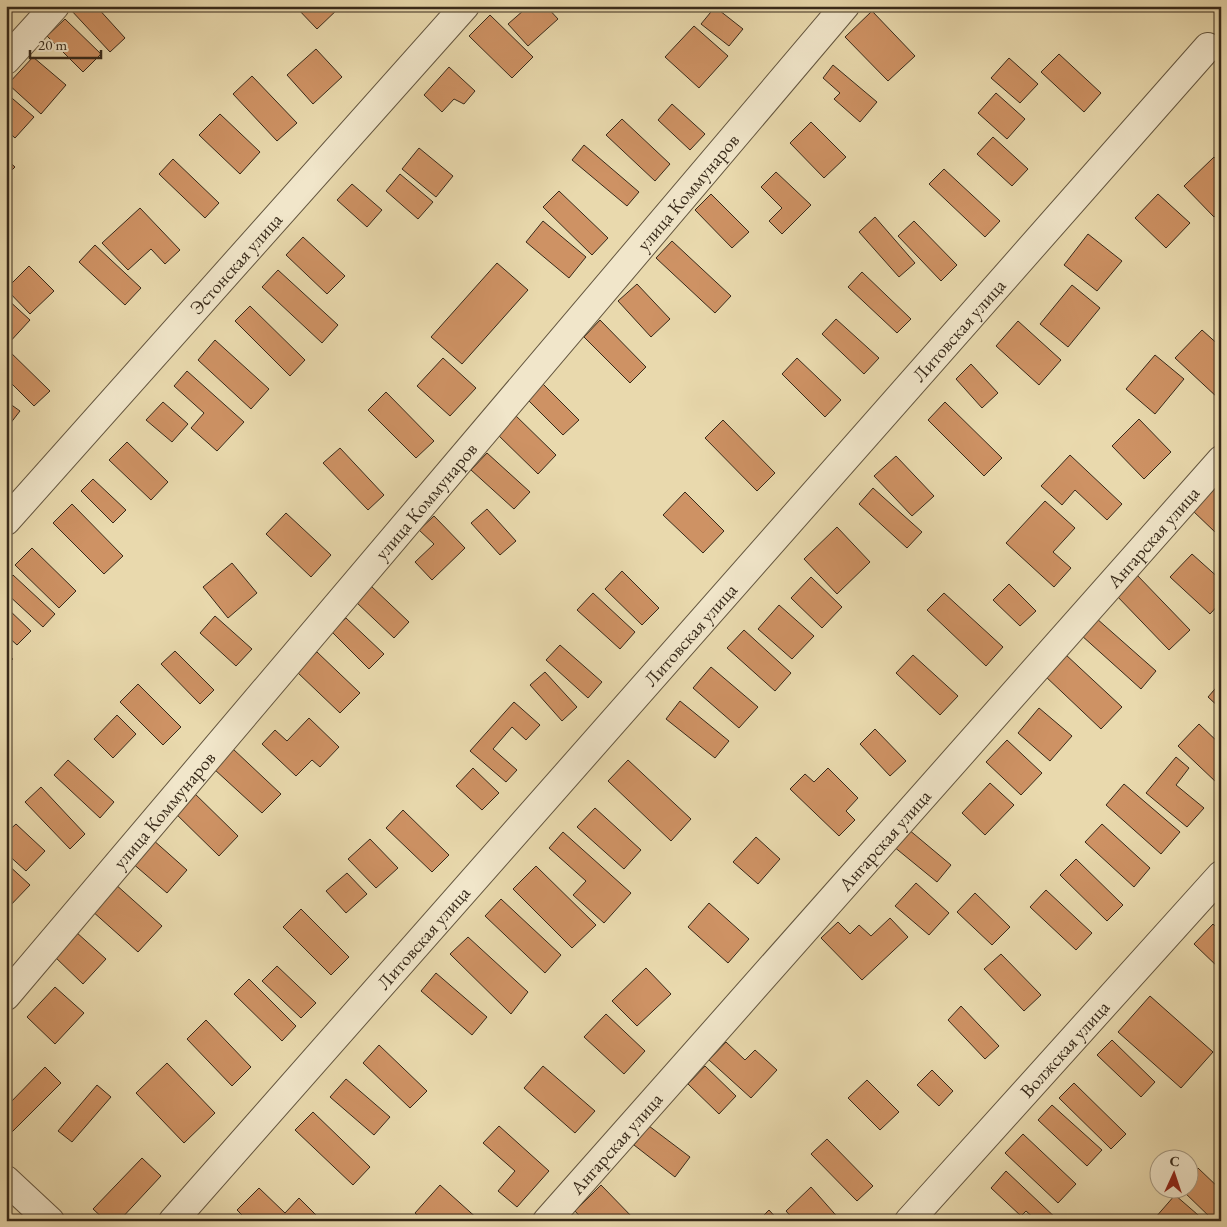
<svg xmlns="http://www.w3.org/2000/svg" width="1227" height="1227" viewBox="0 0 1227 1227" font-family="'EB Garamond',serif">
	<rect width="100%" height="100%" fill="#e9d9ad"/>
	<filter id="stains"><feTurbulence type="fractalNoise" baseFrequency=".004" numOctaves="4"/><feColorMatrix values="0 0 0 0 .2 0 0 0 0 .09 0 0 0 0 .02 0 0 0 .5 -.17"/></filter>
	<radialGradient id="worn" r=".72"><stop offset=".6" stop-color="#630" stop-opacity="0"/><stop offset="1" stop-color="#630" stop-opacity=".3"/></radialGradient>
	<g fill="#ce9264" stroke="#382a1a">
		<polygon points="73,6 96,6 125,38 110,52 70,9"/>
		<polygon points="295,6 341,6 317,29"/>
		<polygon points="521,6 546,6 558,19 528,46 508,24 524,10"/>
		<polygon points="715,7 743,29 729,46 701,24"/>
		<polygon points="872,11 915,56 888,81 845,37"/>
		<polygon points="490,15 533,57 512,78 469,36"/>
		<polygon points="65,19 101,54 83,72 47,36"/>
		<polygon points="694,26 728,56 699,88 665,57"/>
		<polygon points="316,49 342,77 313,104 287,75"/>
		<polygon points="1059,54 1101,93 1084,112 1041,72"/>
		<polygon points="33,57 66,85 41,114 8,84"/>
		<polygon points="1009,58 1038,84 1020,103 991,78"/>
		<polygon points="833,65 877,102 860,122 834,99 840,93 823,78"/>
		<polygon points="449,67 475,91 464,104 454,99 442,112 424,95"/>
		<polygon points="252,76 297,123 277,141 233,94"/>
		<polygon points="6,93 34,117 15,138 6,130"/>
		<polygon points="996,93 1025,119 1007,139 978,113"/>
		<polygon points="672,104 705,134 690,150 658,120"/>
		<polygon points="220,114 260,152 240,174 199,135"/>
		<polygon points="622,119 670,164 655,181 606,135"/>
		<polygon points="811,122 846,157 824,178 790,143"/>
		<polygon points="993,137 1028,169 1012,186 977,154"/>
		<polygon points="584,145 639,192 627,206 572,160"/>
		<polygon points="419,148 453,176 436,197 402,169"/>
		<polygon points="1214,157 1221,164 1221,211 1214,217 1184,186"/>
		<polygon points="6,159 15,167 6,176"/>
		<polygon points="173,159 219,203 205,218 159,174"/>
		<polygon points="944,169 1000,221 985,237 929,184"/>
		<polygon points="776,172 811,205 782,234 769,221 782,208 761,187"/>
		<polygon points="400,174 433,202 418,219 386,191"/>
		<polygon points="352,184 382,210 367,227 337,200"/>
		<polygon points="559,191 608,238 592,255 543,207"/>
		<polygon points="711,194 749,232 732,248 695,210"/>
		<polygon points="1158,194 1190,223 1166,248 1135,218"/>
		<polygon points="140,208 180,250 165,264 151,249 128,270 102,243"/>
		<polygon points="875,217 915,263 899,277 859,232"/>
		<polygon points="543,221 586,257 569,278 526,242"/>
		<polygon points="914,221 957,265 941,281 898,236"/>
		<polygon points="1088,234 1122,261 1097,291 1064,265"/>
		<polygon points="303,237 345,276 327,294 286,255"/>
		<polygon points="672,241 731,296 715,313 656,258"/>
		<polygon points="95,245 141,288 125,305 79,262"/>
		<polygon points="497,263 528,290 462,364 431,337"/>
		<polygon points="29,266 54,291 30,314 6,289"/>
		<polygon points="278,270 338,325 322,343 262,287"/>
		<polygon points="862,272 911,319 897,333 848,287"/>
		<polygon points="637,284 670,319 651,337 618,301"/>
		<polygon points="1072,285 1100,308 1068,347 1040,324"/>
		<polygon points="6,298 30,320 7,345 6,345"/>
		<polygon points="250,306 305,360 290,376 235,321"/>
		<polygon points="836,319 879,358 864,374 822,334"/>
		<polygon points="600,320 646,367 630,383 584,337"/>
		<polygon points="1018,321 1061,360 1039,385 996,346"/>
		<polygon points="1202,330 1221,347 1221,395 1218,398 1175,358"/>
		<polygon points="215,340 269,389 251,409 198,360"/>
		<polygon points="6,348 50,391 34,406 6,378"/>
		<polygon points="1155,355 1184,379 1155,414 1126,389"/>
		<polygon points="443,358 476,388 450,416 417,386"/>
		<polygon points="797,358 841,400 825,417 782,374"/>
		<polygon points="971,364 998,393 982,408 956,379"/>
		<polygon points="187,371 244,422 217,451 191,428 204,413 174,386"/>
		<polygon points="542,383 579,420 563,435 527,399"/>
		<polygon points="386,392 434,441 416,458 368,410"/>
		<polygon points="6,401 20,411 6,429"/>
		<polygon points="163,402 188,424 172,442 146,420"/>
		<polygon points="945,402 1002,458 984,476 928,420"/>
		<polygon points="513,413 556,455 538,474 495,432"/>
		<polygon points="1139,419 1171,452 1144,479 1112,446"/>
		<polygon points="723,420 775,473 757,491 705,438"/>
		<polygon points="127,442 168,482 151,500 109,460"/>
		<polygon points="340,448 384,495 368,510 323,463"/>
		<polygon points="487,453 530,492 514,509 471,470"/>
		<polygon points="1070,455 1122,504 1107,520 1075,490 1062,505 1041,486"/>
		<polygon points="896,456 934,496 912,516 874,476"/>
		<polygon points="93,479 126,510 113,523 81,491"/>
		<polygon points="1213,487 1221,495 1221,528 1216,533 1192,510"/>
		<polygon points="873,488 922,532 907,548 859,504"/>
		<polygon points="685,492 724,531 703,553 663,515"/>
		<polygon points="1045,501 1075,528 1053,552 1071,568 1054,587 1006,543"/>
		<polygon points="72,504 123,556 104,574 53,523"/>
		<polygon points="487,509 516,541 500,555 471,523"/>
		<polygon points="286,513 331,555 311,577 266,534"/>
		<polygon points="434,516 465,548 432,580 415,562 434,544 419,530"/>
		<polygon points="837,527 870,562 837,594 804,559"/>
		<polygon points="32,548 76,591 59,608 15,565"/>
		<polygon points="1192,554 1221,580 1221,602 1210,614 1170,577"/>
		<polygon points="232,563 257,593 228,618 203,587"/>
		<polygon points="622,571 659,608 642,625 605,589"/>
		<polygon points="1136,574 1190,630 1169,650 1115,594"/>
		<polygon points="13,575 55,614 43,627 6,593 6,583"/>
		<polygon points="811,577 842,607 822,628 791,598"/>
		<polygon points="1009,584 1036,611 1020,626 993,600"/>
		<polygon points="371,586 409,622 394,638 356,602"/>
		<polygon points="593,593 635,632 620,649 577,610"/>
		<polygon points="944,593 1003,647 986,666 927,610"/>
		<polygon points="779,605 814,636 792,659 758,629"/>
		<polygon points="6,607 31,631 17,645 6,635"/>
		<polygon points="215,616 252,649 236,666 200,633"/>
		<polygon points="346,618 384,654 369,669 332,632"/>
		<polygon points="1096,618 1156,671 1141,689 1081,635"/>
		<polygon points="744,630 791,673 775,691 727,648"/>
		<polygon points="560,645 602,682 588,698 546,660"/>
		<polygon points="175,651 214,690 200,704 161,664"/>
		<polygon points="317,652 360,693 340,713 297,672"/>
		<polygon points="6,653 13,659 6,666"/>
		<polygon points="1065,654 1122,707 1101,729 1044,675"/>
		<polygon points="913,655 958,696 940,715 896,673"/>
		<polygon points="711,667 758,707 739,728 693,688"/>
		<polygon points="545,672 577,707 562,721 530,685"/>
		<polygon points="1221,682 1221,709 1208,697"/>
		<polygon points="138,684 181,727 163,745 120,702"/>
		<polygon points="680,701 729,741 715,758 666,719"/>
		<polygon points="514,702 540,725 526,740 512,727 493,749 517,770 506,782 470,751"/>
		<polygon points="1039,708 1072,736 1050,761 1018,733"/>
		<polygon points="117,715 136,734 113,758 94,739"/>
		<polygon points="309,718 339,747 320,767 312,760 296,776 262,744 275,730 287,741"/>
		<polygon points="1199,724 1221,745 1221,780 1217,783 1178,746"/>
		<polygon points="875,729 906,761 890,776 860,744"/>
		<polygon points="1007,740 1042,773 1021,795 986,762"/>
		<polygon points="233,749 281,794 262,813 214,769"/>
		<polygon points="1176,757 1189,768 1176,785 1204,808 1187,827 1146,793"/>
		<polygon points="68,760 114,802 100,818 54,775"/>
		<polygon points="628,760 691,819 671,841 608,781"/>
		<polygon points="473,768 499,793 482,810 456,786"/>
		<polygon points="828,768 858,798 846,811 855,820 839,836 790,789 805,774 814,782"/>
		<polygon points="990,783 1014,805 985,835 962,813"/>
		<polygon points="1124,784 1180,832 1161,854 1106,805"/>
		<polygon points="41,787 85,834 70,849 25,802"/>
		<polygon points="190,789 238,836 219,856 171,809"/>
		<polygon points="595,808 641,850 624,869 577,827"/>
		<polygon points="403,810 449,855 432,872 386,828"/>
		<polygon points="16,824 45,851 26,871 6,853 6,833"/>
		<polygon points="1102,824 1150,868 1134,887 1085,842"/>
		<polygon points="908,829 951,865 937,882 893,846"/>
		<polygon points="563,832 631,893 604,923 573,895 586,881 549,848"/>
		<polygon points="756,837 780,859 758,884 733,862"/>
		<polygon points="152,839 187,870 167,893 131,862"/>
		<polygon points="370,839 398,868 376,888 348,859"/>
		<polygon points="1076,859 1123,905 1107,921 1060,875"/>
		<polygon points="6,863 30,885 6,910"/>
		<polygon points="536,866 596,925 572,948 513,889"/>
		<polygon points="347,873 367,894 346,913 326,891"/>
		<polygon points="114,883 162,926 138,952 91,910"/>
		<polygon points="916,883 949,913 929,935 895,906"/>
		<polygon points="1046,890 1092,933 1076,950 1030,907"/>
		<polygon points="975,893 1010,927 992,945 957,912"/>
		<polygon points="501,899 561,955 545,973 485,916"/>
		<polygon points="709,903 749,939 728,963 688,927"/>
		<polygon points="301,909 349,957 331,975 283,927"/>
		<polygon points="890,918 908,937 862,980 821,938 838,922 850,934 859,925 871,936"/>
		<polygon points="1213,924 1221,932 1221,970 1194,944"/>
		<polygon points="76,932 106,959 83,984 54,956"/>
		<polygon points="468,937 528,992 511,1014 450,954"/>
		<polygon points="1001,954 1041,995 1024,1011 984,969"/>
		<polygon points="277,966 316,1003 301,1018 262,981"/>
		<polygon points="646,968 671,994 637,1026 612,1001"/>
		<polygon points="436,973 487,1017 472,1035 421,991"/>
		<polygon points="249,979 296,1026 282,1041 234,994"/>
		<polygon points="55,987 84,1013 55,1044 27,1017"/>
		<polygon points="1150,996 1213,1052 1181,1088 1118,1032"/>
		<polygon points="961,1006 999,1046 985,1059 948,1020"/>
		<polygon points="606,1014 645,1051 624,1074 584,1037"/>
		<polygon points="206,1020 251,1067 232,1086 187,1039"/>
		<polygon points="1112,1040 1155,1082 1141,1097 1097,1055"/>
		<polygon points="726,1042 745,1060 755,1050 777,1070 751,1098 709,1060"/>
		<polygon points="379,1045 427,1091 410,1108 363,1063"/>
		<polygon points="167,1063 215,1113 184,1143 136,1093"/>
		<polygon points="543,1066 595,1111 575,1133 524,1088"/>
		<polygon points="705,1066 736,1096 719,1114 688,1084"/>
		<polygon points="45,1067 61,1083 11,1133 6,1128 6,1107"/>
		<polygon points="932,1070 953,1091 939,1106 917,1085"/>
		<polygon points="346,1079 390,1117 374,1135 330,1097"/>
		<polygon points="867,1080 899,1112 880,1130 848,1098"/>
		<polygon points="1074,1083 1126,1134 1111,1149 1059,1098"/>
		<polygon points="97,1085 111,1097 72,1142 58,1131"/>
		<polygon points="1052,1105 1102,1150 1087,1166 1038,1120"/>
		<polygon points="313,1112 370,1167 353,1185 295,1130"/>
		<polygon points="499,1126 549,1171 517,1207 498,1191 515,1171 483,1143"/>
		<polygon points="649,1126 690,1157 675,1177 634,1145"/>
		<polygon points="1023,1134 1076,1184 1058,1203 1005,1153"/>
		<polygon points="827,1139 873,1186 857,1201 811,1154"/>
		<polygon points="142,1158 161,1176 119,1221 106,1221 93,1209"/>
		<polygon points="1198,1168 1221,1190 1221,1221 1214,1221 1182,1190 1190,1190 1190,1177"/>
		<polygon points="1006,1171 1059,1221 1037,1221 1026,1211 1021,1216 991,1188"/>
		<polygon points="440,1185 480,1221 424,1221 415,1213"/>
		<polygon points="601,1185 636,1221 584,1221 575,1211"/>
		<polygon points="811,1187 841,1221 795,1221 786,1211"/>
		<polygon points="259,1188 285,1213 299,1198 318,1217 314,1221 248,1221 237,1210"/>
		<polygon points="1175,1195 1205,1221 1159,1221 1155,1218"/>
		<polygon points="769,1210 779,1221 758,1221"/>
	</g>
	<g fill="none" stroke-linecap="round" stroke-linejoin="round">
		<g stroke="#64563f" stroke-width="30">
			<g id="minor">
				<polyline points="6,60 55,6"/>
				<path id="s1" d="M 6,521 L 465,6"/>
				<path id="s2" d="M 6,996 L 845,6"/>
				<polyline points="6,1180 50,1221"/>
				<path id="s3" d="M 173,1221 L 1208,47"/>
				<path id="s4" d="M 547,1221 L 1221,460"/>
				<path id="s5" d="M 909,1221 L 1221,875"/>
			</g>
		</g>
		<use href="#minor" stroke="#f1e6ca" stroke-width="28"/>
	</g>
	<g text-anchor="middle" stroke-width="4" stroke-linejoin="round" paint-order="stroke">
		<g font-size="19" fill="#382a1a" stroke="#f1e6ca">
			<text dy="7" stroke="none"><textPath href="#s2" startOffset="1054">улица Коммунаров</textPath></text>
			<text dy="7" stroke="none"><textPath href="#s1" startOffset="345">Эстонская улица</textPath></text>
			<text dy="7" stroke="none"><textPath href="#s3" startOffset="1188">Литовская улица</textPath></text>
			<text dy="7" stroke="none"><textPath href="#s2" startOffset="649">улица Коммунаров</textPath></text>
			<text dy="7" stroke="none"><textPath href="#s4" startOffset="914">Ангарская улица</textPath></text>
			<text dy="7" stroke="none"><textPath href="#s3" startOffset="782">Литовская улица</textPath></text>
			<text dy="7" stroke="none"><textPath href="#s2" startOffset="244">улица Коммунаров</textPath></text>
			<text dy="7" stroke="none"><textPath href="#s4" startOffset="509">Ангарская улица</textPath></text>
			<text dy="7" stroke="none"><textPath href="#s3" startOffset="378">Литовская улица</textPath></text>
			<text dy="7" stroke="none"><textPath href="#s5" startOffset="232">Волжская улица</textPath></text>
			<text dy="7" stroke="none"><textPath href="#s4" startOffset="104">Ангарская улица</textPath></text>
		</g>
	</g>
	<rect width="1227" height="1227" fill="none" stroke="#e9d9ad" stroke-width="25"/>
	<rect x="8" y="8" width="1212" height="1212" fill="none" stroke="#382a1a" stroke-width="2.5"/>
	<rect x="12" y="12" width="1202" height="1202" fill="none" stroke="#382a1a"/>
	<g transform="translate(1174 1174) rotate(3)"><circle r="24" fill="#f1e6ca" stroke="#a79b84"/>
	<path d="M0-4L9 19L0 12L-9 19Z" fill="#8f2418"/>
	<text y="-8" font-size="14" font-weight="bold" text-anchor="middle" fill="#382a1a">С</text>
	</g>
	<path d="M30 50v8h71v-8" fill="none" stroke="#382a1a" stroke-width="2.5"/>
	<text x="38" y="50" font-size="15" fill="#382a1a" stroke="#f1e6ca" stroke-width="4" paint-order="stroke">20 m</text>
	<rect width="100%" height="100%" filter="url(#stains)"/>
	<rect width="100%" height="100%" fill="url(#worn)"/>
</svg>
